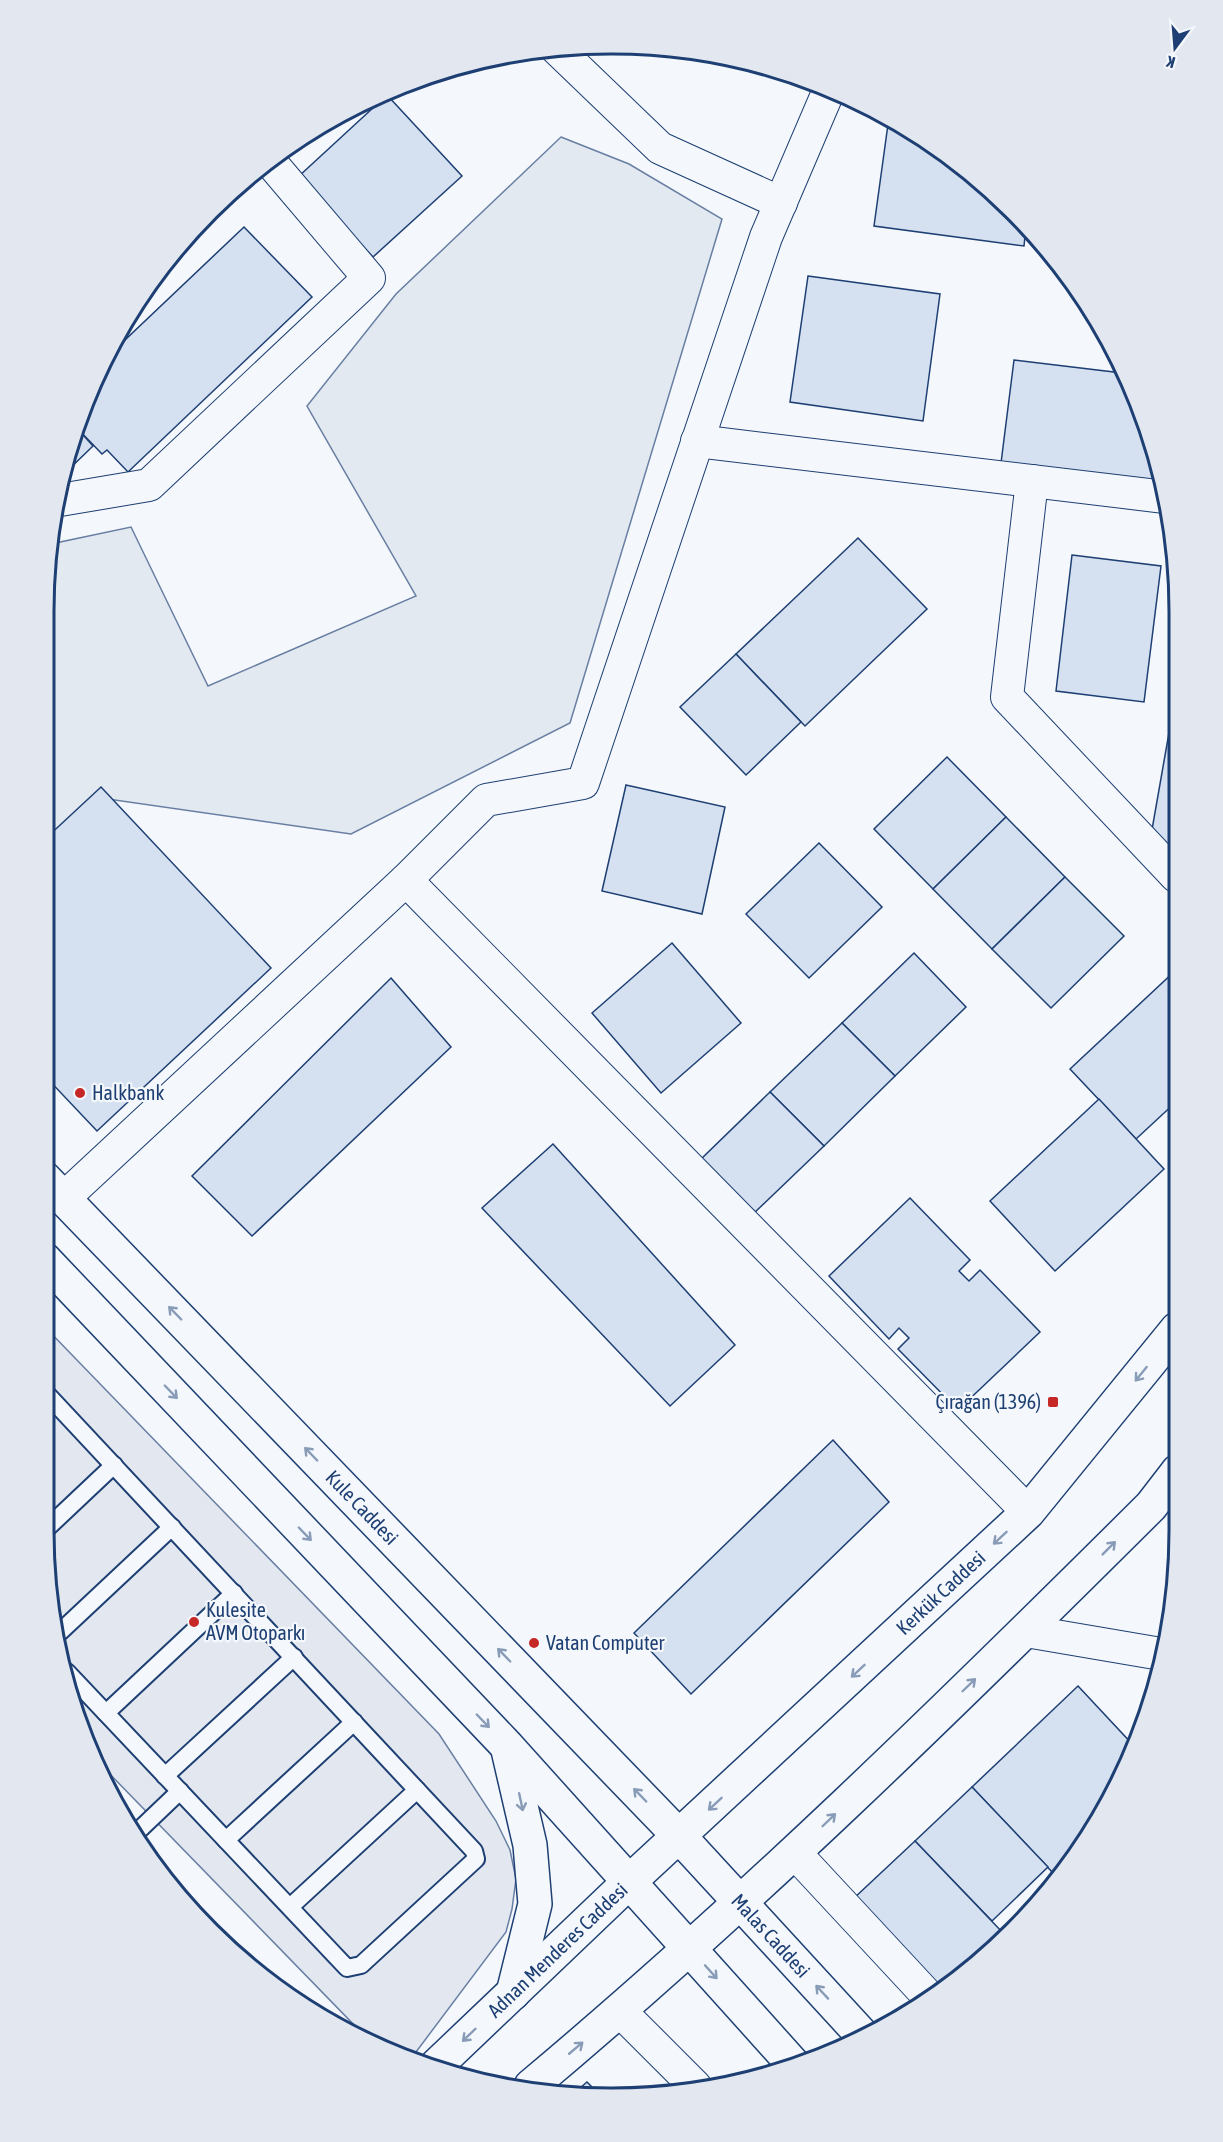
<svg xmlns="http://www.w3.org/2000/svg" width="1223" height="2142" viewBox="0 0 1223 2142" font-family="'Asap Condensed',sans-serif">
	<rect width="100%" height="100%" fill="#f4f7fb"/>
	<polygon fill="#e3e9f0" stroke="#687fa3" stroke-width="1.5" points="561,137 629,164 722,219 570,723 351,834 101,798 44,842 45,575 51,544 131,527 208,686 416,596 307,406 396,294"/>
	<polygon fill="#e3e8f0" stroke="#687fa3" stroke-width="1.5" points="44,1326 439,1734 496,1821 510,1850 516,1879 512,1909 506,1932 413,2056 362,2033 101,1765 74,1713 44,1530"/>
	<g fill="#d5e0f0" stroke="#1d3f73" stroke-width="1.5">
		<polygon points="387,95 462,176 373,257 298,177"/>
		<polygon points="889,117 1013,210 1026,226 1024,246 874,226"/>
		<polygon points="244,227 312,297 128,472 107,450 102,454 75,426 105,359"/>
		<polygon points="808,276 940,294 923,421 790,402"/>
		<polygon points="1014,360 1122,373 1149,429 1162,483 1001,463"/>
		<polygon points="75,426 93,446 65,473 74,429"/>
		<polygon points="858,538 927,609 805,726 736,654"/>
		<polygon points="1072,555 1161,566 1144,702 1056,691"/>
		<polygon points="736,654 801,722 746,775 680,707"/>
		<polygon points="1170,727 1175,728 1176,846 1150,841"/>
		<polygon points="947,757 1006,817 933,889 874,829"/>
		<polygon points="626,785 725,807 702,914 602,891"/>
		<polygon points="101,787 271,968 97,1131 44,1075 44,840"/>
		<polygon points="1006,817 1065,877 992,949 933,889"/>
		<polygon points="819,843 882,907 809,978 746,914"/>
		<polygon points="1065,877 1124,936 1051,1008 992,949"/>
		<polygon points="672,943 741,1023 661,1093 592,1013"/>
		<polygon points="914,953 966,1007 895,1076 842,1023"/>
		<polygon points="1176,970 1177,1101 1136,1139 1070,1069"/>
		<polygon points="391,978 451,1047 252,1236 192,1176"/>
		<polygon points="842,1023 895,1076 824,1146 770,1092"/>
		<polygon points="770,1092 824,1146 752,1215 699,1161"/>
		<polygon points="1099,1099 1164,1169 1055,1271 990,1201"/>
		<polygon points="553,1144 735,1345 670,1406 482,1208"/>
		<polygon points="910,1198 970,1260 959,1271 969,1281 980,1270 1040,1332 958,1410 898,1349 909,1338 899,1328 889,1339 829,1276"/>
		<polygon points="833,1440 889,1502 691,1694 634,1633"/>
		<polygon points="1078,1686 1134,1746 1103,1815 1054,1874 972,1787"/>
		<polygon points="972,1787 1048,1867 992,1921 915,1841"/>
		<polygon points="915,1841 1005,1935 986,1958 937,1988 852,1900"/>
		<polygon points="587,2082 597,2092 578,2090"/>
	</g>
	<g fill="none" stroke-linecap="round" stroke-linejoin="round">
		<g stroke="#1d3f73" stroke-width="20">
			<g id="service">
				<polyline points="44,1391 474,1851 476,1859 361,1965 347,1968 67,1672"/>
				<polyline points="44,1531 114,1465"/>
				<polyline points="60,1632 172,1527"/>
				<polyline points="106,1713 234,1593"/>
				<polyline points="165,1776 294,1657"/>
				<polyline points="137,1832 180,1791"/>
				<polyline points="226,1840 354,1722"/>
				<polyline points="290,1907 417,1790"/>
			</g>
		</g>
		<g stroke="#1d3f73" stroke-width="34">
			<g id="minor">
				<polyline points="556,48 660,148 781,203"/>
				<polyline points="697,441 1165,497"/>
				<polyline points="1032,481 1007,697 1176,876"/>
				<polyline points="60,500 149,485 369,278 268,159"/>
				<polyline points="406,880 1028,1512"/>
				<polyline points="64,1198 406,880 486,800 583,783 766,237 829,90"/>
				<polyline points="1026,1631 1161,1654"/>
				<polyline points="795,1853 927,1995"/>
				<polyline points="620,2011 695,2086"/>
			</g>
		</g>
		<g stroke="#1d3f73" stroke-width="36">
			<g id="tertiary">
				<path id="s1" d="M 436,2066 L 630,1881 L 1028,1512 L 1177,1329"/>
				<path d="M 531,2086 C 748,1904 951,1705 1151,1506 L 1178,1471"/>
			</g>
		</g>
		<g stroke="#1d3f73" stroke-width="36">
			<g id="secondary">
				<path id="s2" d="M 44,1178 L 680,1837 L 862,2035"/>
				<polyline points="44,1259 507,1746 793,2064"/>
				<polyline points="508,1750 530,1845 535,1904 513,1993"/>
			</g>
		</g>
		<use href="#service" stroke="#f4f7fb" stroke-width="16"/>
		<use href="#minor" stroke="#f4f7fb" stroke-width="32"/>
		<use href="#tertiary" stroke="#f4f7fb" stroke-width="33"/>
		<use href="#secondary" stroke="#f4f7fb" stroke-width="33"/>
	</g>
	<defs><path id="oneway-shaft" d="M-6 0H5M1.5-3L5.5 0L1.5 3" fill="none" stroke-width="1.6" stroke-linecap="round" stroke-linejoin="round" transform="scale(1.5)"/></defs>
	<g stroke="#889bb7">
		<use href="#oneway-shaft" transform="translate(175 1313) rotate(-134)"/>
		<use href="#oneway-shaft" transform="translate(1141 1374) rotate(129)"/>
		<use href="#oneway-shaft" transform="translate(171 1392) rotate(46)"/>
		<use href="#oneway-shaft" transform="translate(311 1454) rotate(-134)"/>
		<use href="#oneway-shaft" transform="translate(305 1534) rotate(46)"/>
		<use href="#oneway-shaft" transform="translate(1000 1538) rotate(137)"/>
		<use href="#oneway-shaft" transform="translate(1109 1548) rotate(-45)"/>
		<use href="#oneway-shaft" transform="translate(504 1655) rotate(-134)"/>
		<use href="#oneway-shaft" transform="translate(858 1671) rotate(137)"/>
		<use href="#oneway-shaft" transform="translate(969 1685) rotate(-44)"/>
		<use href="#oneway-shaft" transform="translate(483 1721) rotate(46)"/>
		<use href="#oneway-shaft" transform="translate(640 1795) rotate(-134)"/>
		<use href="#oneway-shaft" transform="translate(521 1802) rotate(78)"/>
		<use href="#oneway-shaft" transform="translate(715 1804) rotate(137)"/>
		<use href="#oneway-shaft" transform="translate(829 1820) rotate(-44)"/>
		<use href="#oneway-shaft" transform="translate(711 1972) rotate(48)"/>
		<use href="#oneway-shaft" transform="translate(822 1992) rotate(-133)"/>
		<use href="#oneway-shaft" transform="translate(469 2035) rotate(136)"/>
		<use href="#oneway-shaft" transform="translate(576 2048) rotate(-40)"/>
	</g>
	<g fill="#c62828" stroke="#f4f7fb" stroke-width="2">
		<circle cx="80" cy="1093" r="6"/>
		<rect x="1047" y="1396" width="12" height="12" rx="3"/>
		<circle cx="194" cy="1622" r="6"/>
		<circle cx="534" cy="1643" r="6"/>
	</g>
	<g text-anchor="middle" stroke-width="4.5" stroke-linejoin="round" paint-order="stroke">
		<g font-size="20" fill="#1d3f73" stroke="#f4f7fb" text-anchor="start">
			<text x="92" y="1100">Halkbank</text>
			<text x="1041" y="1409" text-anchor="end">Çırağan (1396)</text>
			<text x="206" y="1617">Kulesite<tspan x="206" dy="23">AVM Otoparkı</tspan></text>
			<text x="546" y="1650">Vatan Computer</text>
		</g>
		<g font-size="20" fill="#1d3f73" stroke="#f4f7fb">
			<text dy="7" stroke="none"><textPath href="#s2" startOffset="458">Kule Caddesi</textPath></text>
			<text dy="7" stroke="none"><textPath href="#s1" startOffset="692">Kerkük Caddesi</textPath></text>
			<text dy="7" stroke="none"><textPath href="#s2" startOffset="1050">Malas Caddesi</textPath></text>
			<text dy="7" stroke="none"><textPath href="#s1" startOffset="168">Adnan Menderes Caddesi</textPath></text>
		</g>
	</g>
	<path d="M0 0H1223V2142H0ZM611 54H612A557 557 0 0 1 1169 611V1531A557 557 0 0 1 612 2088H611A557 557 0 0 1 54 1531V611A557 557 0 0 1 611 54Z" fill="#e3e8f0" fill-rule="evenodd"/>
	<path fill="none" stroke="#1d3f73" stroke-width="3" d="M611 54H612A557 557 0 0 1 1169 611V1531A557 557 0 0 1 612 2088H611A557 557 0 0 1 54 1531V611A557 557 0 0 1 611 54Z"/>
	<g transform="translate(1175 48) rotate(196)" stroke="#f4f7fb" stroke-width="4.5" paint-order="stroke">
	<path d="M0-4.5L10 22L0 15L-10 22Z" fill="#1d3f73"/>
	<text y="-9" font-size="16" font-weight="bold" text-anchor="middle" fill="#1d3f73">K</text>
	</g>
</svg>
